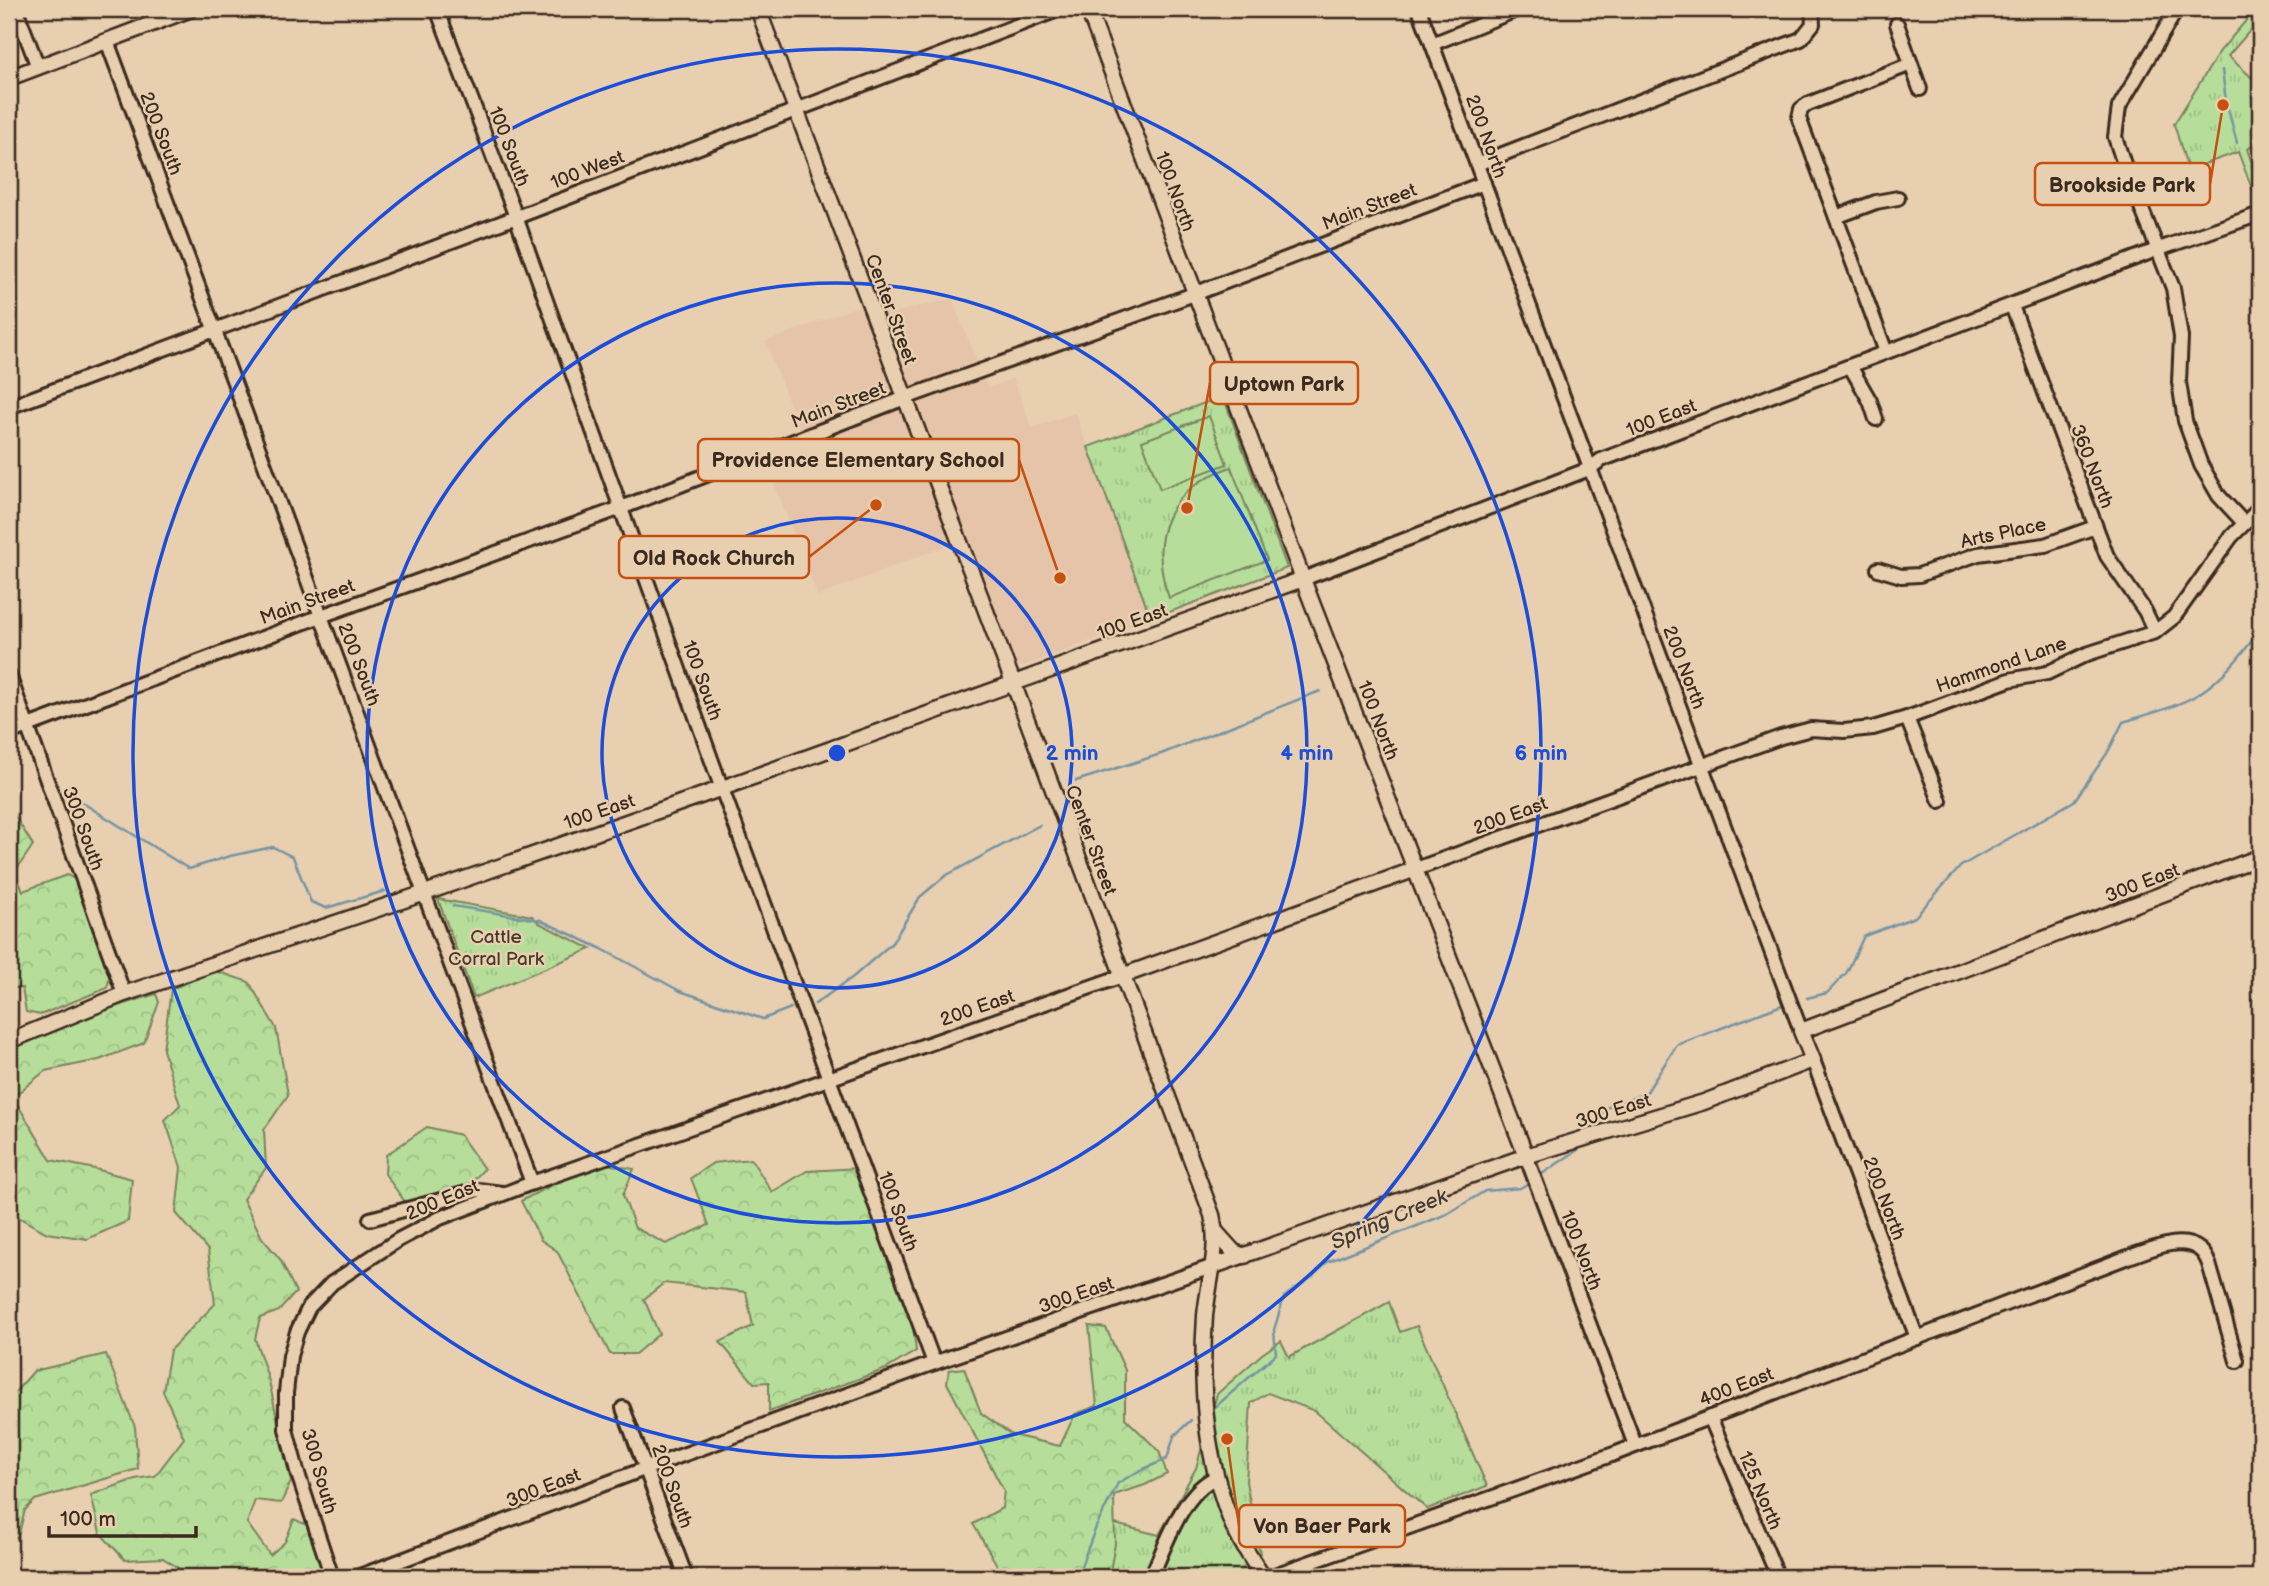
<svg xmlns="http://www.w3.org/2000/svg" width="2269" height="1586" viewBox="0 0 2269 1586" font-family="'Balsamiq Sans',sans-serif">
	<defs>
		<pattern id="grass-tufts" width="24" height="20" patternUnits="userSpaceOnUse" patternTransform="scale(1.75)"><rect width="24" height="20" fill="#b6de9a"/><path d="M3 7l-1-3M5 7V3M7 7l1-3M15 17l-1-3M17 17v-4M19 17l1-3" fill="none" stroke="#9dbf84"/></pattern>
		<pattern id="forest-crowns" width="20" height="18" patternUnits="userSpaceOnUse" patternTransform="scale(1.75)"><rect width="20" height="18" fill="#b6de9a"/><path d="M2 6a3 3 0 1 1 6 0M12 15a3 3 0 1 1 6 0" fill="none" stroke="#9dbf84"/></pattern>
	</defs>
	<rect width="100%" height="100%" fill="#e8cfb0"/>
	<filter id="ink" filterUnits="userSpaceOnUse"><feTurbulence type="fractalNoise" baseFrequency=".0143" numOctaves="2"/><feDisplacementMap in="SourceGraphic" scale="14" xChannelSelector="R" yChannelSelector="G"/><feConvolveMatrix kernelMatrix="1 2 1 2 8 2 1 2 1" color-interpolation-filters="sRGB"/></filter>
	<g filter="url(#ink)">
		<polygon fill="#e6c4aa" points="885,296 892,313 952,299 988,387 1013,379 1032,428 1075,413 1151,619 1018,668 968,537 818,596 772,478 813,461 765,342"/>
		<g fill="url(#grass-tufts)" stroke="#78845c" stroke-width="2">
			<polygon points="2254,11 2260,19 2228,56 2260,85 2260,142 2247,149 2260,186 2260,203 2258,204 2238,152 2188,170 2174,124 2220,51"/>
			<polygon points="1223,396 1287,568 1151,619 1088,447"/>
			<polygon points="438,899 532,916 539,923 591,949 474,998"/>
			<polygon points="1389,1302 1400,1332 1417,1326 1487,1486 1427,1509 1315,1411 1268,1393 1251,1403 1246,1482 1260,1553 1246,1564 1254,1577 1099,1577 1111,1523 1159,1535 1196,1468 1217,1394 1262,1354 1281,1341 1289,1357"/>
		</g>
		<g fill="url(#forest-crowns)" stroke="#78845c" stroke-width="2">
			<polygon points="9,807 33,845 15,872 23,891 67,875 81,882 111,971 107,988 40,1015 26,1012 22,988 9,988"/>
			<polygon points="216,971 249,982 276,1028 288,1095 264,1130 266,1168 243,1199 262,1238 280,1259 296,1292 279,1311 260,1318 255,1339 269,1381 291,1482 281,1503 255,1500 247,1523 270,1555 285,1542 294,1519 318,1530 325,1577 192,1577 163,1558 125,1560 100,1533 91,1495 135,1479 155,1476 184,1438 163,1391 170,1350 215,1304 208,1250 176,1213 181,1167 165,1120 180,1105 163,1050 171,989"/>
			<polygon points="156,994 159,1002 144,1043 99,1060 45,1071 13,1097 51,1160 95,1169 132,1179 128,1221 87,1239 47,1233 9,1212 9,1040"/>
			<polygon points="427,1127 460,1135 484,1169 451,1205 418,1220 385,1174 386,1155"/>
			<polygon points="751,1159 772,1192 807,1171 859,1168 910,1305 916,1351 886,1369 769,1411 769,1382 754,1383 720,1342 753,1326 746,1292 664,1283 644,1299 659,1334 635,1354 610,1354 557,1251 541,1240 521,1201 595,1162 634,1169 623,1195 635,1228 666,1244 709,1225 691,1178 713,1163"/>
			<polygon points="1089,1326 1106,1328 1125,1370 1125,1418 1159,1451 1167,1474 1145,1485 1114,1495 1115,1544 1109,1577 1004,1577 973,1524 1002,1508 1004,1491 947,1383 949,1370 964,1368 981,1413 1012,1435 1060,1446 1075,1414 1097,1406"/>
			<polygon points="106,1354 135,1427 138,1469 35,1500 25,1510 18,1537 9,1541 9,1399 34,1371"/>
		</g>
		<g fill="#b6de9a" stroke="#78845c" stroke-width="2">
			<polygon points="1209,416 1227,464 1160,489 1142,441"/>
			<path d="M 1231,467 L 1267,560 L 1169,598 C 1147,537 1168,488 1231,467 Z"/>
		</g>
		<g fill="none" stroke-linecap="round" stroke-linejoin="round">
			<g stroke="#7494a3" stroke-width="2.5">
				<polyline points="2222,70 2226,101 2237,143"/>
				<polyline points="1076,781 1161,754 1320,691"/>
				<polyline points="78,800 189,869 230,856 273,847 293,857 311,902 326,908 385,891"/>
				<polyline points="453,906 540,920 602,949 680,991 763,1019 791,1008"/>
				<path d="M 1807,998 L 1827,993 L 1847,972 L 1864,936 L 1915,917 L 1961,866 L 2074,801 L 2108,752 L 2123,722 C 2148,714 2178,707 2200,693 C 2224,677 2243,653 2260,630"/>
				<polyline points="815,1004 853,977 892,943 920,897 945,876 1040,825"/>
				<polyline points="1596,1125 1606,1108 1646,1093 1677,1045 1782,1005"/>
				<polyline points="1542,1174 1585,1145"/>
				<polyline points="1214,1408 1276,1354 1274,1330 1284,1297 1312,1277 1327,1262 1447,1214 1485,1191 1520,1188 1529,1183"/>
				<polyline points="1079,1577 1081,1566 1096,1527 1118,1483 1139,1471 1167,1459 1174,1436 1191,1420"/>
			</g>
			<g stroke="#3b2a1e" stroke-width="18">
				<g id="minor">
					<polyline points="16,9 38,67"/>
					<polyline points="437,9 516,217 722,789 934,1363"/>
					<path d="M 1419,9 C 1545,350 1674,691 1801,1031"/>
					<polyline points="2177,9 2119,107 2115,137 2124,164 2173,288 2181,337 2179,382 2185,421 2201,465 2219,496 2244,523"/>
					<polyline points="1897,24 1920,89"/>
					<polyline points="107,41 532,1183"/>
					<polyline points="1432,44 1519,9"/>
					<polyline points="1477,164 1801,39 1813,24 1812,9"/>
					<polyline points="1836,217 1876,202 1898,198"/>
					<polyline points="2012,306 2107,556 2145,611 2155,632"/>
					<polyline points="1886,352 1799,118 1801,109 1808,104 1911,64"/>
					<polyline points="1850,366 1870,401 1876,419"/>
					<polyline points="9,407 535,210 1060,9"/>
					<polyline points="1878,569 1901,576 1919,575 1978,554 2045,545 2095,527"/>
					<polyline points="1303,579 1589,469 1601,460 2159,249 2260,214"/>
					<polyline points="9,675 124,994"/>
					<polyline points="1907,718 1940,801"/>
					<polyline points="9,733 321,616 621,508 905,398 1194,294 1484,183"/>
					<polyline points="1416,869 1781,737 1811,729 1844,731 1873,728 1907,718 2009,680 2047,673 2087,654 2155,632 2174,617 2231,537 2260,508"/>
					<polyline points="1813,1060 1917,1338"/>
					<polyline points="1526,1156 1635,1445"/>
					<polyline points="370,1219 478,1190 502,1193"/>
					<polyline points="623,1408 686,1577"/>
					<polyline points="1710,1417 1778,1577"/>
					<polyline points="332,1577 297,1471 286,1429 286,1393 290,1356 297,1332 309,1307 332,1283 398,1240 440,1218 532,1183 1122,976"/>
					<polyline points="357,1577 647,1468 934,1363 1211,1267"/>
					<path d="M 1151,1577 C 1166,1545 1182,1493 1215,1478"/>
					<path d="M 1269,1577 L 1614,1454 L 2128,1257 C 2148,1251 2181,1234 2200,1250 C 2204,1253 2207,1259 2209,1264 L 2237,1361"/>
				</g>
			</g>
			<g stroke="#3b2a1e" stroke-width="19">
				<g id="tertiary">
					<path d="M 758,9 L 1014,685 L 1212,1215 C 1220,1248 1208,1283 1205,1316 C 1200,1388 1205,1459 1233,1526 C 1241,1544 1253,1561 1263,1577"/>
					<polyline points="1088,9 1309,595 1526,1156"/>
					<polyline points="9,78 191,9"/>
					<polyline points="1122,976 1416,869"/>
					<polyline points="9,1041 124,994 425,893 703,795 1303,579"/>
					<polyline points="1216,1232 1234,1252 1245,1256"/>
					<polyline points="1211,1267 1526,1156 1704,1102 1813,1060 1801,1031 2260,857"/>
				</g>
			</g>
			<use href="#minor" stroke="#e8cfb0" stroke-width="12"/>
			<use href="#tertiary" stroke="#e8cfb0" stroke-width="14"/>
		</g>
	</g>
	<g fill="none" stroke="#1d4ed8" stroke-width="3.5">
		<circle cx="837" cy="753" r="235"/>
		<circle cx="837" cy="753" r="470"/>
		<circle cx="837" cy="753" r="704"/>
	</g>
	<g text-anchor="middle" stroke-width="5" stroke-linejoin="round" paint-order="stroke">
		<g font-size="19" fill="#3b2a1e" stroke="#e8cfb0">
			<text transform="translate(162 133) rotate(69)" y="7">200 South</text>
			<text transform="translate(1487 136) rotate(70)" y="7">200 North</text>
			<text transform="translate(510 146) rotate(69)" y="7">100 South</text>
			<text transform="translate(587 169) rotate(-21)" y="7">100 West</text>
			<text transform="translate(1176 191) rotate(70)" y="7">100 North</text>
			<text transform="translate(1369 206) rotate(-21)" y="7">Main Street</text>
			<text transform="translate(892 309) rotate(70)" y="7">Center Street</text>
			<text transform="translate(838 404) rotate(-21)" y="7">Main Street</text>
			<text transform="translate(1661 417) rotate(-21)" y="7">100 East</text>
			<text transform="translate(2093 466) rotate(69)" y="7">360 North</text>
			<text transform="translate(2003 532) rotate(-12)" y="7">Arts Place</text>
			<text transform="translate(307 601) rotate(-20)" y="7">Main Street</text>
			<text transform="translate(1132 621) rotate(-20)" y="7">100 East</text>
			<text transform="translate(360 664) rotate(69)" y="7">200 South</text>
			<text transform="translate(2001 664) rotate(-19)" y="7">Hammond Lane</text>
			<text transform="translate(1685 667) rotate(69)" y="7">200 North</text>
			<text transform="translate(703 680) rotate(70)" y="7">100 South</text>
			<text transform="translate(1379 720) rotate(69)" y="7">100 North</text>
			<text transform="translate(599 811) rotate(-19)" y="7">100 East</text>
			<text transform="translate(1510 815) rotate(-20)" y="7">200 East</text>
			<text transform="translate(84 828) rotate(70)" y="7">300 South</text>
			<text transform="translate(1092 840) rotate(70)" y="7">Center Street</text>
			<text transform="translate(2142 882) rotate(-21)" y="7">300 East</text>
			<text transform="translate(977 1007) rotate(-19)" y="7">200 East</text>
			<text transform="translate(1613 1110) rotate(-17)" y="7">300 East</text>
			<text transform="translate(1885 1198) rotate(69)" y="7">200 North</text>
			<text transform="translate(442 1199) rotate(-23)" y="7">200 East</text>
			<text transform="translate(899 1211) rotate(70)" y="7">100 South</text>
			<text transform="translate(1582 1250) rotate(69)" y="7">100 North</text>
			<text transform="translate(1076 1294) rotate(-19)" y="7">300 East</text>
			<text transform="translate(1736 1386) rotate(-21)" y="7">400 East</text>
			<text transform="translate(320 1471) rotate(74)" y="7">300 South</text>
			<text transform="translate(673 1486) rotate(70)" y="7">200 South</text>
			<text transform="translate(543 1487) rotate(-21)" y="7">300 East</text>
			<text transform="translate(1761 1490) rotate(67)" y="7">125 North</text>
		</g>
		<g font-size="19" fill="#473c2a" stroke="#e8cfb0">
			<text x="496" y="943">Cattle<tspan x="496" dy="22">Corral Park</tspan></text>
		</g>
		<g font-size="21" font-style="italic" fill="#443c34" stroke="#e8cfb0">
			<text transform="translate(1389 1219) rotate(-23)" y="7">Spring Creek</text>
		</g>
	</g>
	<circle cx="837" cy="753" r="10" fill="#1d4ed8" stroke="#e8cfb0" stroke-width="3.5"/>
	<g font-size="21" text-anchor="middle" font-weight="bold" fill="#1d4ed8" stroke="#e8cfb0" stroke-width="5" stroke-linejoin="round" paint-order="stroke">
		<text x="1072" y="760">2 min</text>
		<text x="1307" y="760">4 min</text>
		<text x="1541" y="760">6 min</text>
	</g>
	<path fill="none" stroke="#c55010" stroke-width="2.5" d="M2223 105L2210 184M1187 508L1210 383M1060 578L1019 460M876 505L809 557M1227 1439L1239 1526"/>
	<g fill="#c55010" stroke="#e8cfb0" stroke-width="2.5">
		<circle cx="2223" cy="105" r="7"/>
		<circle cx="1187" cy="508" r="7"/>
		<circle cx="1060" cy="578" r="7"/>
		<circle cx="876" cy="505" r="7"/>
		<circle cx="1227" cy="1439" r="7"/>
	</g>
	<g fill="#e8cfb0" stroke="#c55010" stroke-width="2.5">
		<rect x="2035" y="163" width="175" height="42" rx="7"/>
		<rect x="1210" y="362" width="148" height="42" rx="7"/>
		<rect x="698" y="439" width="321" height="42" rx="7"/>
		<rect x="619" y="536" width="190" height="42" rx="7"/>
		<rect x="1239" y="1505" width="166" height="42" rx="7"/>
	</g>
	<g font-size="21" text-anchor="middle" font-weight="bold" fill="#3b2a1e">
		<text x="2122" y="192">Brookside Park</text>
		<text x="1284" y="391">Uptown Park</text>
		<text x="858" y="467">Providence Elementary School</text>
		<text x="714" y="565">Old Rock Church</text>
		<text x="1322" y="1533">Von Baer Park</text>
	</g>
	<rect width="2269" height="1586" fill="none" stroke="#e8cfb0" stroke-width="35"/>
	<rect x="18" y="18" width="2234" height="1551" fill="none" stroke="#3b2a1e" stroke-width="2.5" filter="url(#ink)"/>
	<path d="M49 1526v10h147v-10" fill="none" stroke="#3b2a1e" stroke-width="3.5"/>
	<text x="60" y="1526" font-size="21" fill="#3b2a1e" stroke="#e8cfb0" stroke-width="5" paint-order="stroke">100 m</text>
</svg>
